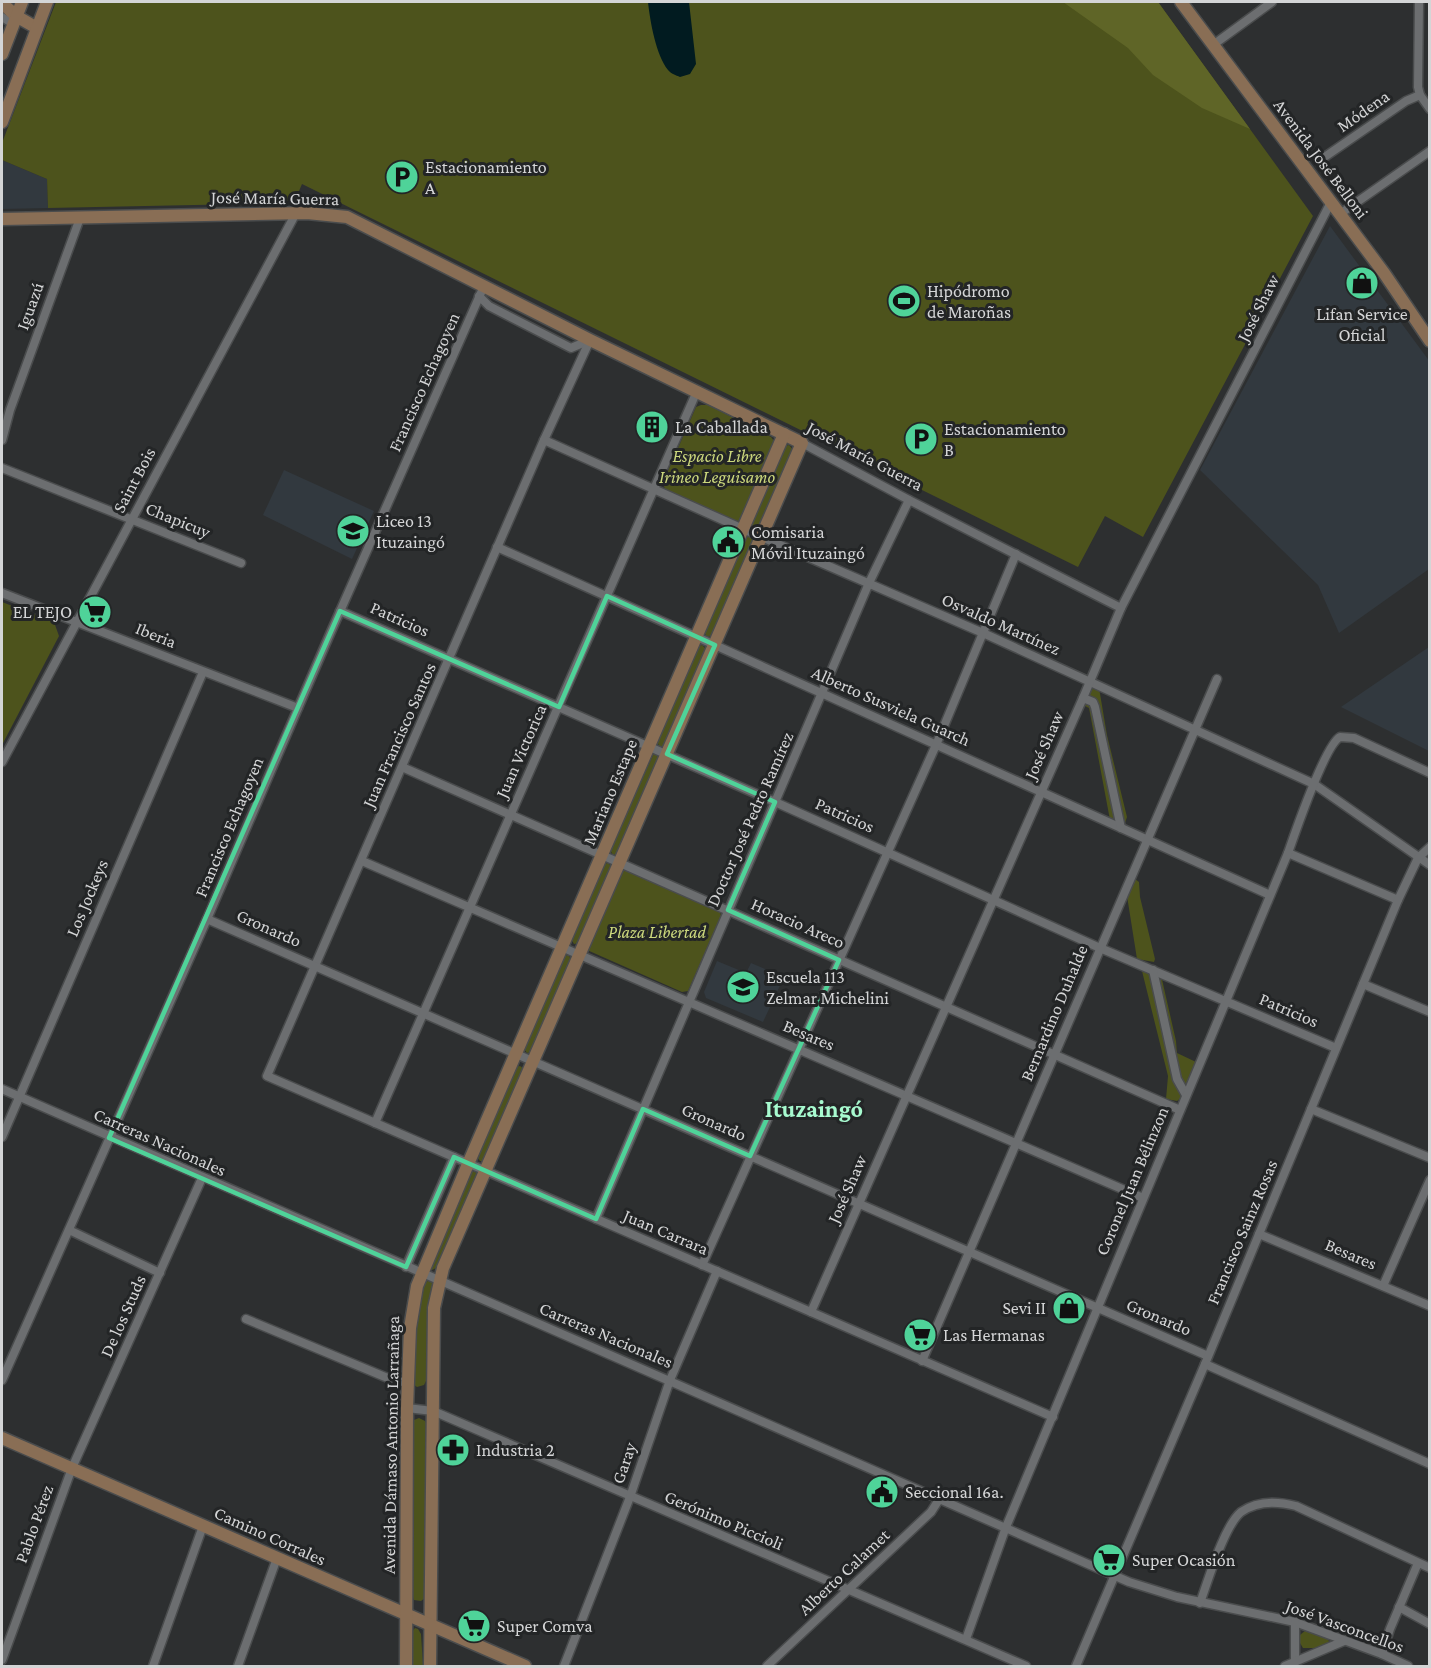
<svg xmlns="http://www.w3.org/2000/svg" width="1431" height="1668" viewBox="0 0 1431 1668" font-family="'Crimson Pro',serif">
	<rect width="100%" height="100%" fill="#2d2f30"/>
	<g fill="#32393f">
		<polygon points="2,160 47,179 48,208 2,209"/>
		<polygon points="1330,226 1430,362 1429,569 1339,633 1318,585 1200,470"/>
		<polygon points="284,470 374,511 352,559 263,515"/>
		<polygon points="1429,647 1429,751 1341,707"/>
		<polygon points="717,961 746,973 751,963 784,977 763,1022 706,998 704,992"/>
	</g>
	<g fill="#4d531c">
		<polygon points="56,2 1158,2 1313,216 1143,537 1105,516 1078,567 302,184 294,203 48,208 47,179 2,160 2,143"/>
		<polygon points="701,405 708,405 771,437 774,441 739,523 665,490 663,482 696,407"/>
		<polygon points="789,445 793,450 759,528 754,528 751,524 785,446"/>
		<polygon points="750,536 754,540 712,636 707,637 704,632 745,537"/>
		<polygon points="2,602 54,622 59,636 2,745"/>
		<polygon points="702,645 707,650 665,745 660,747 657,742 698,646"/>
		<polygon points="1094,688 1099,688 1107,735 1127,817 1125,823 1110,820 1089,708 1083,705 1091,690"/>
		<polygon points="654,753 660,756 618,854 613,855 610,850"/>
		<polygon points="608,863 612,867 579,943 574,944 571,939 603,864"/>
		<polygon points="626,870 720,911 721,916 688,991 682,992 587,950 622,872"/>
		<polygon points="1135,879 1139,882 1140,897 1155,959 1154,962 1137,959 1127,896"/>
		<polygon points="568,955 572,960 532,1052 527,1053 524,1049 563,956"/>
		<polygon points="1141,967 1161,975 1176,1041 1177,1053 1196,1062 1181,1098 1177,1101 1166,1099 1168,1076"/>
		<polygon points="520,1066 524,1069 483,1161 480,1161 477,1157 515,1067"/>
		<polygon points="475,1171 477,1175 438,1267 432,1270 430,1268 470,1172"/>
		<polygon points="429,1280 432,1282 433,1288 427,1331 426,1381 424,1385 417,1387 413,1384 413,1340 422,1285"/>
		<polygon points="419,1418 425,1421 427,1425 425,1598 421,1601 414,1600 412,1594 413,1423 414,1420"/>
		<polygon points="415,1628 418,1629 421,1634 423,1666 411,1666 411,1633"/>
		<polygon points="1306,1630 1325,1636 1329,1641 1328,1645 1324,1648 1303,1648 1300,1643 1300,1635"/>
	</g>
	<polygon fill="#5f6527" points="1063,2 1158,2 1250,129 1202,108 1153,75 1128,48"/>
	<path fill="#011b20" d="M 648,2 L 689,2 L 696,64 L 690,74 L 680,77 C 676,75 671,74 668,70 C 656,55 650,21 648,2 Z"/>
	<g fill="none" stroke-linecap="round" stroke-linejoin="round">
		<g stroke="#4a4c4d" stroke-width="11">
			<g id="street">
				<polyline points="1419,2 1418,87 1420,95 1430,109"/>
				<polyline points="2,17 13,24"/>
				<polyline points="1213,45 1272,2"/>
				<polyline points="1326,156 1406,101 1420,95"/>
				<polyline points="1340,214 1430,151"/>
				<polyline points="479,296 489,306 571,348 590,340"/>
				<polyline points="590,340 544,440 267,1076 1053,1417"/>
				<polyline points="2,440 10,410 80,218"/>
				<polyline points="544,440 743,529 983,633 1314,784 1430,865"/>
				<polyline points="802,443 909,500 1121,608"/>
				<polyline points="2,468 241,563"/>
				<polyline points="497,547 1270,895"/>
				<polyline points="2,593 298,708"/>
				<polyline points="340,611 775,802 1100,948 1336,1048"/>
				<polyline points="1083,698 1093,702 1095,707 1121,828"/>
				<polyline points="2,762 296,213"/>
				<polyline points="402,767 1180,1110"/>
				<polyline points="1288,853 1398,900"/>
				<polyline points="362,861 1143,1198"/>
				<polyline points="207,919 1208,1356"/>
				<polyline points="1153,970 1177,1079 1186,1095"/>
				<polyline points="1363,984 1430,1012"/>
				<polyline points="2,1089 1129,1582 1177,1597 1295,1622 1382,1654 1408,1666"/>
				<polyline points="1311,1109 1430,1158"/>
				<polyline points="375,1123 697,391"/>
				<polyline points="2,1137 203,672"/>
				<polyline points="596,1219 869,583 909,500"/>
				<polyline points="69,1230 160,1273"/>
				<polyline points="1259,1234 1430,1306"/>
				<polyline points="702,1265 936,745 1016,554"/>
				<polyline points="406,1267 454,1157"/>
				<polyline points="1383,1286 1430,1180"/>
				<polyline points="811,1312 1083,698 1121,608 1331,202"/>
				<polyline points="246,1319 390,1379 408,1383"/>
				<polyline points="922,1361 1217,679"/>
				<polyline points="1205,1364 1430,1464"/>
				<polyline points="2,1380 207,919 330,634 484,286"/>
				<polyline points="407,1408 433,1411 1026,1666"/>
				<path d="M 1200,1603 C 1208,1581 1224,1526 1241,1512 C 1258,1500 1277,1501 1296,1506 L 1430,1568"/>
				<polyline points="1399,1607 1430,1624"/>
				<path d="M 966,1639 L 1006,1527 L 1288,853 C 1295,833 1325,745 1340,737 L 1354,738 L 1430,773"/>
				<polyline points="1382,1654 1390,1629 1418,1563"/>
				<polyline points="2,1660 72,1468 202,1178"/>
				<polyline points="1295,1662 1295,1622"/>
				<polyline points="153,1666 203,1526"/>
				<polyline points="238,1666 277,1558"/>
				<polyline points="564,1666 630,1497 670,1380 717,1271"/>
				<polyline points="767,1666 931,1512 940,1498"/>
				<polyline points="1076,1666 1205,1364 1398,900 1418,858 1430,847"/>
				<polyline points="1285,1666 1344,1641"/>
			</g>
		</g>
		<g stroke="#4a4c4d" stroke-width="15">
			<g id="secondary">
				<polyline points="1181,2 1384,273 1430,341"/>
				<polyline points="2,3 16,16 37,28"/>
				<polyline points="2,54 22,2"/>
				<polyline points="2,122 47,2"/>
				<polyline points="2,219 307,213 347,217 590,340 802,443 443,1268 434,1308 430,1666"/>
				<polyline points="2,1438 525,1666"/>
				<polyline points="406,1666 407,1408 410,1328 417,1286 468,1164 784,434"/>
			</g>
		</g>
		<use href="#street" stroke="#6c6e70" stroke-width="8"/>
		<use href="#secondary" stroke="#896e55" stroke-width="12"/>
	</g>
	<path fill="none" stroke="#4fd399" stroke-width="4.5" stroke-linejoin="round" d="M 607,596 L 715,645 L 667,754 L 775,802 L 728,910 L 839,960 L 750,1156 L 643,1109 L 596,1219 L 454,1157 L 406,1267 L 109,1138 L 340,611 L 559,707 Z"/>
	<defs>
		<g id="parking-disc" transform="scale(1.725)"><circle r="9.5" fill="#4fd399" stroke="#232526"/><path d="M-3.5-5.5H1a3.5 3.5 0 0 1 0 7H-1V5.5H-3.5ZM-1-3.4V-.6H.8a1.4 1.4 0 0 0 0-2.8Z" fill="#111"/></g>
		<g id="shop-disc" transform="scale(1.725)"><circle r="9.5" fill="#4fd399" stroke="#232526"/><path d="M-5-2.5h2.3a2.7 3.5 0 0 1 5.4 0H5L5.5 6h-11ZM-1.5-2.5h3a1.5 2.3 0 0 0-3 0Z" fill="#111"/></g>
		<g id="stadium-disc" transform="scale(1.725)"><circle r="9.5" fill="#4fd399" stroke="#232526"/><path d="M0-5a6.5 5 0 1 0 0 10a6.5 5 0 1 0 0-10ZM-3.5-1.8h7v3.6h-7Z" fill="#111"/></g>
		<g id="building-disc" transform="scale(1.725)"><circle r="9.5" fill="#4fd399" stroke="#232526"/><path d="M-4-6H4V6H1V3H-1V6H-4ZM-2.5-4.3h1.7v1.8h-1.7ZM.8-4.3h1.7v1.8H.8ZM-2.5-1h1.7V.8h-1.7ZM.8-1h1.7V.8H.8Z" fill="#111"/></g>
		<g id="school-disc" transform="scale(1.725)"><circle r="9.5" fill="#4fd399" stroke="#232526"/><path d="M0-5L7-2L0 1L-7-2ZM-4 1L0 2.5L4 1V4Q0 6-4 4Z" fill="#111"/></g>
		<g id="civic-disc" transform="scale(1.725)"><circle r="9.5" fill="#4fd399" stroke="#232526"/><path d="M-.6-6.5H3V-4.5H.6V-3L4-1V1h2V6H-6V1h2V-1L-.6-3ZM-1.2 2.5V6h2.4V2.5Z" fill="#111"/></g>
		<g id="supermarket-disc" transform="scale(1.725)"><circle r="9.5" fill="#4fd399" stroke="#232526"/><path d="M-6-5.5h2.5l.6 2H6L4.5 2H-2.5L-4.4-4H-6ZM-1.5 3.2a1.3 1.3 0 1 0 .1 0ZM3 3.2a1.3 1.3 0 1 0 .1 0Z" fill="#111"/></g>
		<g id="pharmacy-disc" transform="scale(1.725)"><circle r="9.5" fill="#4fd399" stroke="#232526"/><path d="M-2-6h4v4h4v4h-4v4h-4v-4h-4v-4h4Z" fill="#111"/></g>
	</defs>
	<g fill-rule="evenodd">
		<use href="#parking-disc" x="402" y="177"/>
		<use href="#shop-disc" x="1362" y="283"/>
		<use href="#stadium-disc" x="904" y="301"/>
		<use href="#building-disc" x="652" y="427"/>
		<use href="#parking-disc" x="921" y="439"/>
		<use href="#school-disc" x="353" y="531"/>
		<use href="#civic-disc" x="728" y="542"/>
		<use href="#supermarket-disc" x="95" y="612"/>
		<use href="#school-disc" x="743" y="987"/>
		<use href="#shop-disc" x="1069" y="1308"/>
		<use href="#supermarket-disc" x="920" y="1335"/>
		<use href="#pharmacy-disc" x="453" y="1450"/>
		<use href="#civic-disc" x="882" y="1492"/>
		<use href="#supermarket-disc" x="1109" y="1560"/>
		<use href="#supermarket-disc" x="474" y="1626"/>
	</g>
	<g text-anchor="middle" stroke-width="6" stroke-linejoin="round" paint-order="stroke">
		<g font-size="18" fill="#d4d5d6" stroke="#232526">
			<text transform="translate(1363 111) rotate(-35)" y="6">Módena</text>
			<text transform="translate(1321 159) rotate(53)" y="6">Avenida José Belloni</text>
			<text transform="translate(275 198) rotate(1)" y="6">José María Guerra</text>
			<text transform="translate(30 306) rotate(-70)" y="6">Iguazú</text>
			<text transform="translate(1258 308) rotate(-63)" y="6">José Shaw</text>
			<text transform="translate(424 382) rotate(-66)" y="6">Francisco Echagoyen</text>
			<text transform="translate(865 456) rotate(28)" y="6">José María Guerra</text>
			<text transform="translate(134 480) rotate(-62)" y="6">Saint Bois</text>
			<text transform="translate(178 520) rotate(22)" y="6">Chapicuy</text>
			<text transform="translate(400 619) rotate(24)" y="6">Patricios</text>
			<text transform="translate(1001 624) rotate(24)" y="6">Osvaldo Martínez</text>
			<text transform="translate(156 635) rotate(22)" y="6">Iberia</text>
			<text transform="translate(891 706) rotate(24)" y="6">Alberto Susviela Guarch</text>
			<text transform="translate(399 735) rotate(-66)" y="6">Juan Francisco Santos</text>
			<text transform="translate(1044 745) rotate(-66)" y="6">José Shaw</text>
			<text transform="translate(521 751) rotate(-66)" y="6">Juan Victorica</text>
			<text transform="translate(610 792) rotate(-67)" y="6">Mariano Estape</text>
			<text transform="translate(845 815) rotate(24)" y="6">Patricios</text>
			<text transform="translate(750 819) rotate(-66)" y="6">Doctor José Pedro Ramírez</text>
			<text transform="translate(229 827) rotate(-67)" y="6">Francisco Echagoyen</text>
			<text transform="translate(87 898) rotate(-67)" y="6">Los Jockeys</text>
			<text transform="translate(798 923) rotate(24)" y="6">Horacio Areco</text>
			<text transform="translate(269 928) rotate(24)" y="6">Gronardo</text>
			<text transform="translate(1289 1010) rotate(23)" y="6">Patricios</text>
			<text transform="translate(1054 1013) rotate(-67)" y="6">Bernardino Duhalde</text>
			<text transform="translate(809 1035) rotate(23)" y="6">Besares</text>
			<text transform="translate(714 1122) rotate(24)" y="6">Gronardo</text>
			<text transform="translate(160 1142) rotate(24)" y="6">Carreras Nacionales</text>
			<text transform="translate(1132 1181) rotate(-67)" y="6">Coronel Juan Bélinzon</text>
			<text transform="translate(847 1189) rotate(-66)" y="6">José Shaw</text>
			<text transform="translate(666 1232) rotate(23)" y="6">Juan Carrara</text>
			<text transform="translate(1242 1232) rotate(-67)" y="6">Francisco Sainz Rosas</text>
			<text transform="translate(1351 1254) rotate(23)" y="6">Besares</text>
			<text transform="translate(123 1316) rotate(-66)" y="6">De los Studs</text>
			<text transform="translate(1159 1317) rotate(23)" y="6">Gronardo</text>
			<text transform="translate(606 1335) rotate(23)" y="6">Carreras Nacionales</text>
			<text transform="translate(391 1445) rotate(-89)" y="6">Avenida Dámaso Antonio Larrañaga</text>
			<text transform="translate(624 1463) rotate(-71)" y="6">Garay</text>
			<text transform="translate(724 1520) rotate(23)" y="6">Gerónimo Piccioli</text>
			<text transform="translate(34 1524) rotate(-70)" y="6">Pablo Pérez</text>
			<text transform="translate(270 1536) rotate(24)" y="6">Camino Corrales</text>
			<text transform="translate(844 1572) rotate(-43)" y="6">Alberto Calamet</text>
			<text transform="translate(1345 1626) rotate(20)" y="6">José Vasconcellos</text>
		</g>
		<g font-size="18" fill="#d4d5d6" stroke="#232526" text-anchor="start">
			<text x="425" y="173">Estacionamiento<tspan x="425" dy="21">A</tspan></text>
			<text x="927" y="297">Hipódromo<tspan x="927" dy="21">de Maroñas</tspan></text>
			<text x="1362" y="320" text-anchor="middle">Lifan Service<tspan x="1362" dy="21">Oficial</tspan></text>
			<text x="675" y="433">La Caballada</text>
			<text x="944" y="435">Estacionamiento<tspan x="944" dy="21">B</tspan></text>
			<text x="376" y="527">Liceo 13<tspan x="376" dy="21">Ituzaingó</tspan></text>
			<text x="751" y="538">Comisaria<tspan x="751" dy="21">Móvil Ituzaingó</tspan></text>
			<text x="72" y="618" text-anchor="end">EL TEJO</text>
			<text x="766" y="983">Escuela 113<tspan x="766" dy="21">Zelmar Michelini</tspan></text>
			<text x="1046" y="1314" text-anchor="end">Sevi II</text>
			<text x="943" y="1341">Las Hermanas</text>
			<text x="476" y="1456">Industria 2</text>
			<text x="905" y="1498">Seccional 16a.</text>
			<text x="1132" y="1566">Super Ocasión</text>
			<text x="497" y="1632">Super Comva</text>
		</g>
		<g font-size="18" font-style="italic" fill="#ccd87d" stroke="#232526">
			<text x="717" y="462">Espacio Libre<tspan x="717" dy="21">Irineo Leguisamo</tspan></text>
			<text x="657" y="938">Plaza Libertad</text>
		</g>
		<g font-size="24" font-weight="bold" fill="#a7facf" stroke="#232526">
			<text x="814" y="1117">Ituzaingó</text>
		</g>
	</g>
	<rect width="1431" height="1668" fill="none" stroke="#d4d5d6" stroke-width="6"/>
</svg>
